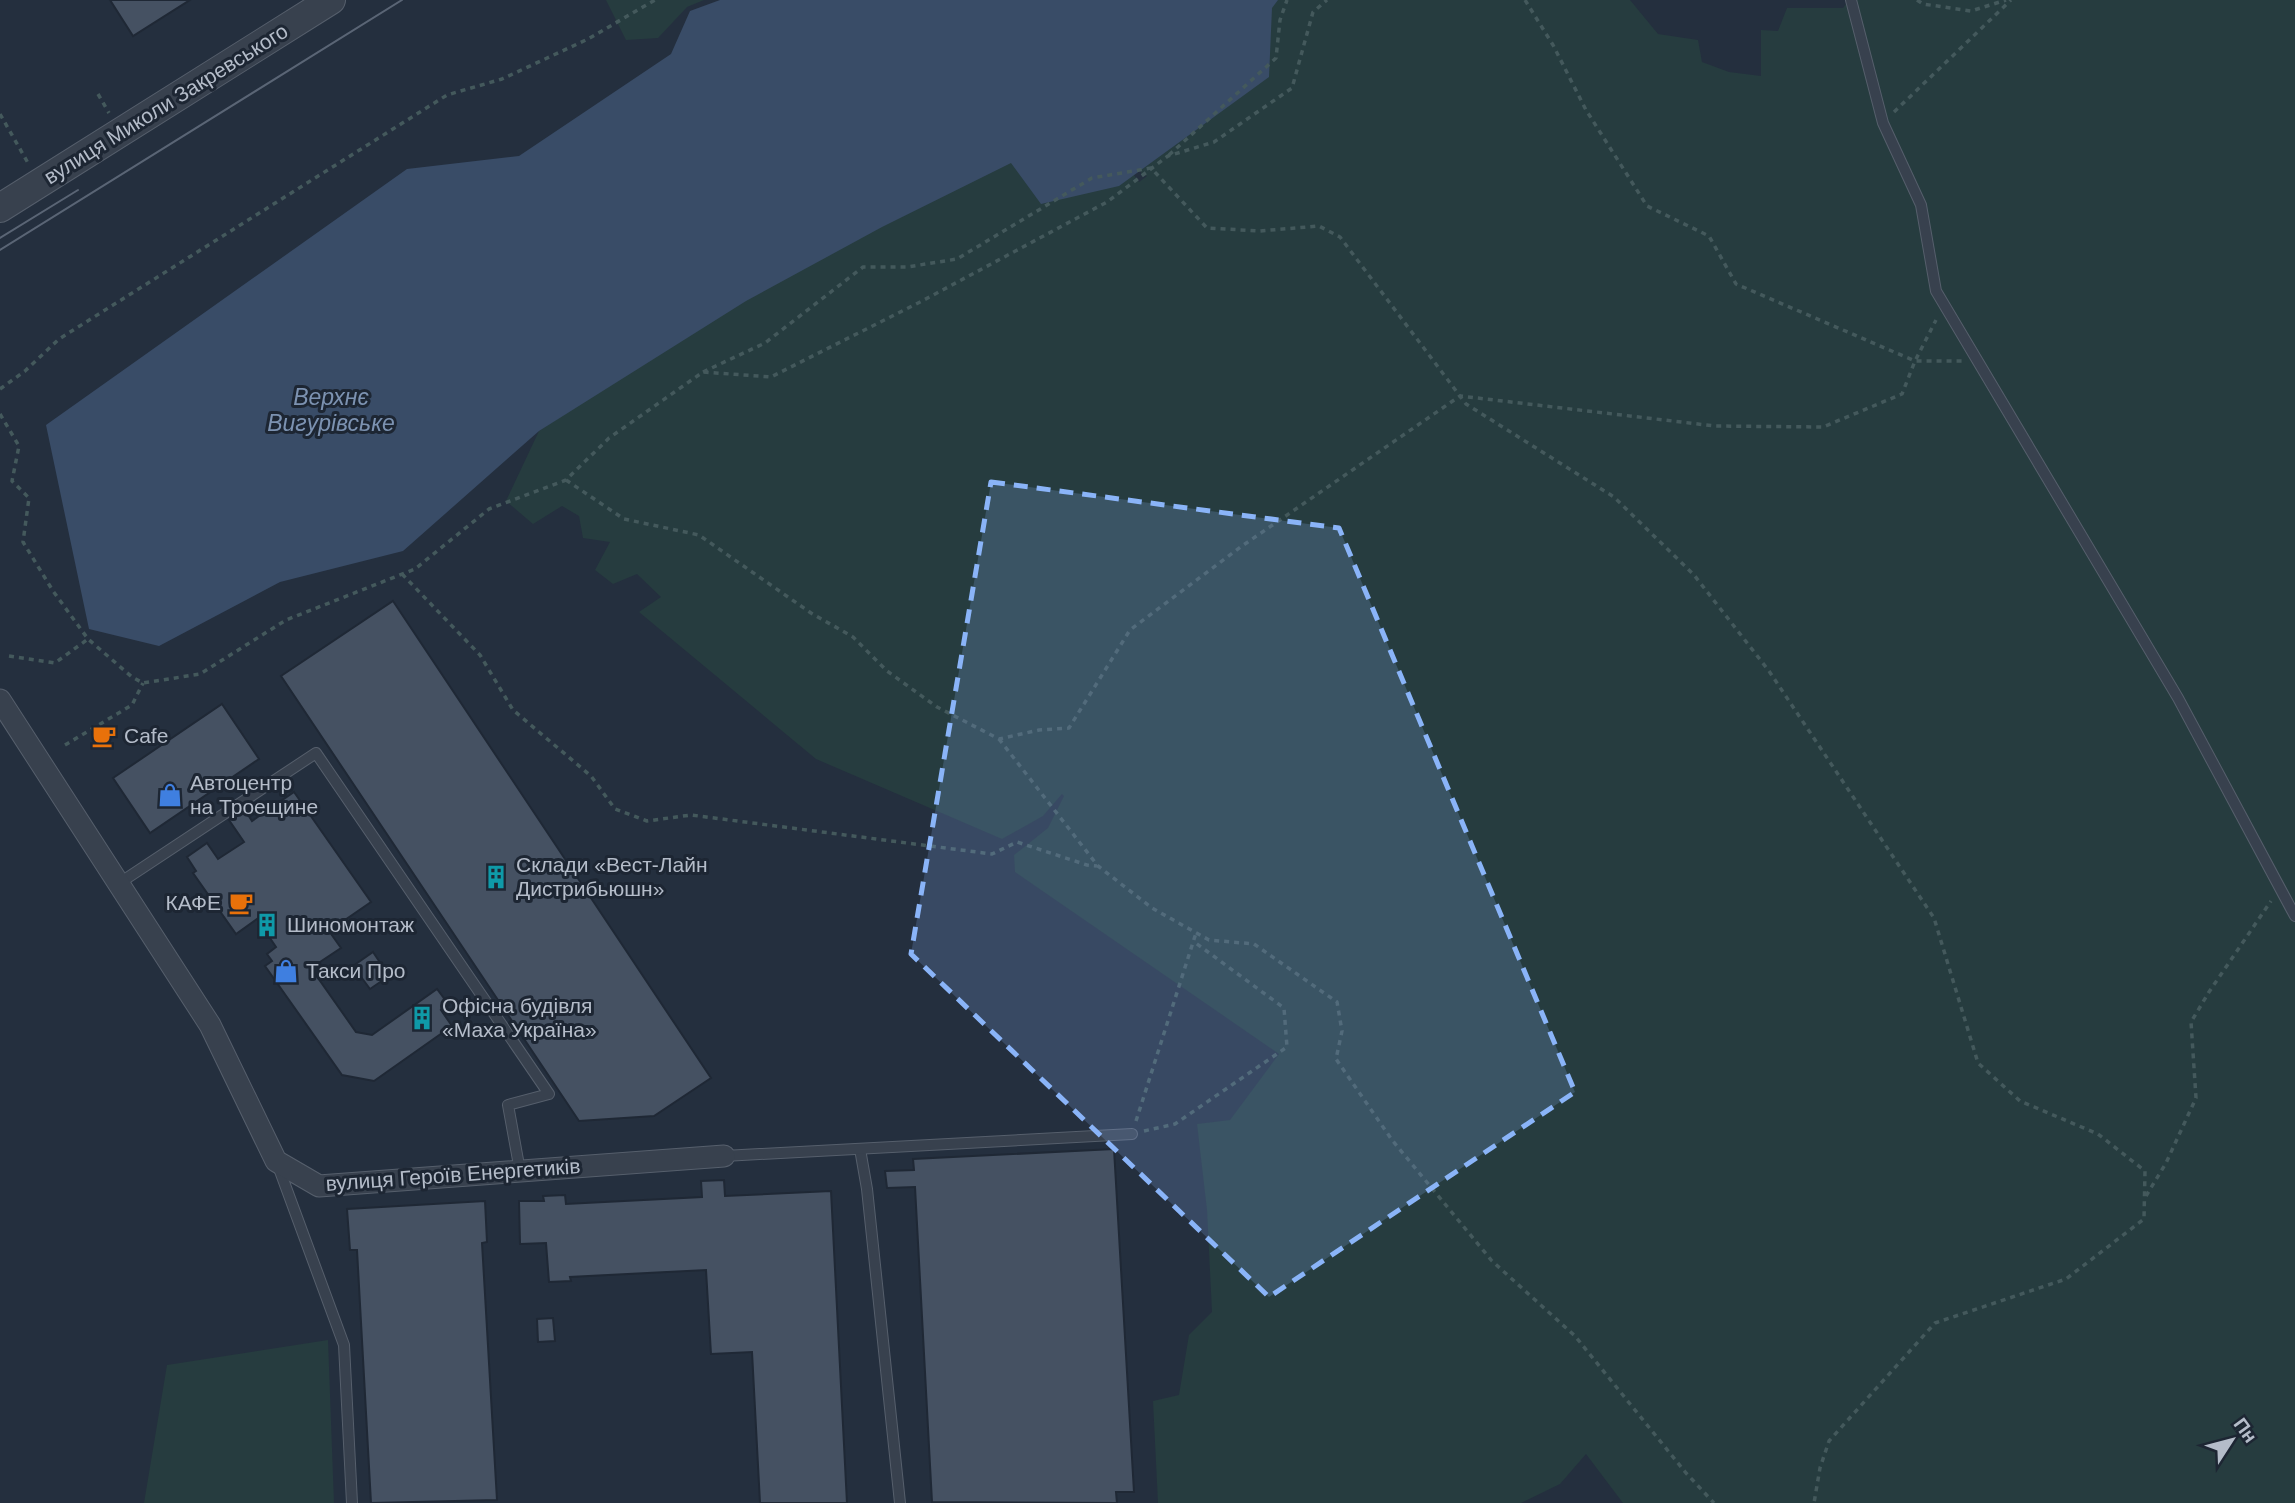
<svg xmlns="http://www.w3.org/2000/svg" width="2295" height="1503" viewBox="0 0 2295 1503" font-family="Helvetica,sans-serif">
	<rect width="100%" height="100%" fill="#242f3e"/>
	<g fill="#263c3f">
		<polygon points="606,0 704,0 687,7 658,38 626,40"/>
		<polygon points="1271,0 1630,0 1658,34 1698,40 1702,62 1729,72 1761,76 1761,30 1778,31 1787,8 1843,8 1849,0 2295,0 2295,1503 1623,1503 1586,1454 1560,1484 1521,1503 1158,1503 1153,1401 1179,1395 1189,1335 1212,1312 1207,1210 1197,1124 1230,1120 1279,1054 1015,872 1014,855 1048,828 1064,796 1062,794 1043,816 1002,839 816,759 639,612 661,597 637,574 613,584 595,570 610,542 583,538 579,516 562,506 533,524 506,501 539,431 954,151 1118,152 1139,182 1147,176 1141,174 1145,148"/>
		<polygon points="328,1340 334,1503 144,1503 167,1365"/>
	</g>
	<polygon fill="#394c67" points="720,0 1278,0 1272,8 1269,77 1119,186 1041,204 1011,163 882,227 746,301 539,431 403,551 280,582 159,646 89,629 46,425 407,169 519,156 671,54 690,11"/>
	<g fill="#455162" stroke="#1f2835" stroke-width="2">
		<polygon points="110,0 190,0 133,36"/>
		<polygon points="393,601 711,1078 654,1116 579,1121 281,676"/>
		<polygon points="222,704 259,759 150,833 113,778"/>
		<polygon points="294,792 371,902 329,931 341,948 311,968 356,1032 372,1035 437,989 449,1005 441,1010 452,1026 374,1081 342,1075 265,966 272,961 267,954 276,947 257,919 236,934 193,873 196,871 187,857 207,843 218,859 244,842 229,820 245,810 252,821"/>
		<polygon points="373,952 389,976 370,989 353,966"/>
		<polygon points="1114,1149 1134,1492 1116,1492 1117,1503 932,1502 915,1187 887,1188 885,1171 914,1170 913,1159"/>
		<polygon points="724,1180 725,1196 831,1191 847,1503 760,1503 752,1352 711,1354 706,1270 570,1277 571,1281 549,1282 546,1243 520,1244 519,1201 544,1201 543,1196 565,1195 566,1204 702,1197 701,1181"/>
		<polygon points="485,1201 487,1242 482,1243 497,1500 371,1503 357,1250 350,1250 347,1209"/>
		<polygon points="553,1318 555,1341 538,1342 537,1319"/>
	</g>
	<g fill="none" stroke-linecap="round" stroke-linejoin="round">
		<g stroke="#565f6c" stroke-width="12">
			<g id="service">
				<polyline points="1851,0 1883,123 1921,205 1936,291 2178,698 2295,916"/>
				<polyline points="118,884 316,753 549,1094 508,1105 520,1171"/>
				<polyline points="860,1149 867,1189 900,1503"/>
				<polyline points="724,1156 1132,1134"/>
				<polyline points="277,1163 344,1345 352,1503"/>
			</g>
		</g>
		<g stroke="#565f6c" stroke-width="23">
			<polyline id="minor" points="0,700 210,1025 276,1161 319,1186 724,1156"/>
		</g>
		<g stroke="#565f6c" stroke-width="30">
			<polyline id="tertiary" points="0,208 331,0"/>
		</g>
		<g stroke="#44595c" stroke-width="3.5" stroke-dasharray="5 5" stroke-linecap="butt">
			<polyline points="1525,0 1553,45 1586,110 1647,206 1709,236 1736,284 1915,361 1963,361"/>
			<polyline points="1917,0 1923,4 1971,11 2006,0"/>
			<polyline points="98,94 109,113"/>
			<polyline points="1894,112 2011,0"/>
			<polyline points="0,114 28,163"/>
			<polyline points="1169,155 1276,58 1280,20 1287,0"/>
			<polyline points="703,372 765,343 863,267 907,267 957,259 1092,178 1151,168 1207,228 1260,231 1319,226 1340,237 1466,404 1614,497 1694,575 1769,671 1934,918 1978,1063 2020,1101 2098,1134 2145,1171 2144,1219 2066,1279 1935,1323 1829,1441 1820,1468 1814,1503"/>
			<polyline points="0,389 25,371 59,339 447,95 502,79 588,39 655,0"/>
			<polyline points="0,414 19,446 12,481 29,498 23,542 53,591 88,639 132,677 143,683 200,674 286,620 415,569 489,509 566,480 609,438 703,372 771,377 922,301 1107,202 1168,156 1214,142 1292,88 1313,12 1327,0"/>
			<polyline points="566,480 624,519 699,535 811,613 853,637 887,671 937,707 999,739 1039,730 1069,728 1130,630 1242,546 1460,396 1715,426 1823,427 1902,394 1915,361 1936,320"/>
			<polyline points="402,574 480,655 513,710 591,776 615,809 647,821 691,815 992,854 1017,842 1087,865 1097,866"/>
			<polyline points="9,656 55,663 88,639"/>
			<polyline points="999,739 1098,866 1152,908 1209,940 1254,944 1337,1002 1342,1031 1336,1059 1392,1140 1492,1261 1575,1336 1686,1473 1714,1503"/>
			<polyline points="65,745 132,705 143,683"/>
			<polyline points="1136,1121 1196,933"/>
			<polyline points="1144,1131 1175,1124 1287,1047 1284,1008 1193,941"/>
			<polyline points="2146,1196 2166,1163 2196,1098 2191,1022 2209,992 2271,901"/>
		</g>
		<use href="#service" stroke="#38414e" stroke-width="10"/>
		<use href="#minor" stroke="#38414e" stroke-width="21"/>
		<use href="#tertiary" stroke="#38414e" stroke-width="28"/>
		<g stroke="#5a6575" stroke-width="2">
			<polyline points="0,238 78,190"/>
			<polyline points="0,250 402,0"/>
		</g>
	</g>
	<path fill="#8ab4f8" fill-opacity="0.2" stroke="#8ab4f8" stroke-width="5" stroke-dasharray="14 9" stroke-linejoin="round" d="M 991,482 L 1339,528 L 1575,1092 L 1269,1297 L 911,954 Z"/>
	<defs>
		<g id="cafe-bare" transform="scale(1.89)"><path d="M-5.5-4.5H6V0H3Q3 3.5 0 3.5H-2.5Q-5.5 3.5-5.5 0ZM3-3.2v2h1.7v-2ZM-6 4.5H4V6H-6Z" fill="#e8710a" stroke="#1d2633" stroke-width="2.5" paint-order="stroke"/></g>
		<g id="shop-bare" transform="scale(1.89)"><path d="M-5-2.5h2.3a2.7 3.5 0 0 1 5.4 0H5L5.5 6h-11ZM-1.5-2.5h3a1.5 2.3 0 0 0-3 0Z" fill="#3f7fe0" stroke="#1d2633" stroke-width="2.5" paint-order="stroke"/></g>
		<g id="building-bare" transform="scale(1.89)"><path d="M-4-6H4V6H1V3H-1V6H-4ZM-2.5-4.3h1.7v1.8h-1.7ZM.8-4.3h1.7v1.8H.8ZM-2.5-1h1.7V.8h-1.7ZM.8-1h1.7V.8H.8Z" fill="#0f9aa8" stroke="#1d2633" stroke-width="2.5" paint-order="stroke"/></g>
	</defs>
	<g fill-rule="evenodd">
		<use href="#cafe-bare" x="104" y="736"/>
		<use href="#shop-bare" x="170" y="795"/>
		<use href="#building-bare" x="496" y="877"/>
		<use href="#cafe-bare" x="241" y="903"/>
		<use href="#building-bare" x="267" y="925"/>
		<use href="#shop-bare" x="286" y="971"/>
		<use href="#building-bare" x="422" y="1018"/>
	</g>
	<g text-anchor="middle" stroke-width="6" stroke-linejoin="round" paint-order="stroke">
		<g font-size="21" fill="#b4bcc9" stroke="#1d2633">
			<text transform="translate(166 104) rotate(-32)" y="7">вулиця Миколи Закревського</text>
			<text transform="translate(453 1175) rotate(-4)" y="7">вулиця Героїв Енергетиків</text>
		</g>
		<g font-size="21" fill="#b4bcc9" stroke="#1d2633" text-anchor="start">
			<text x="124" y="743">Cafe</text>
			<text x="190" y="790">Автоцентр<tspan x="190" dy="24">на Троещине</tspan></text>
			<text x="516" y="872">Склади «Вест-Лайн<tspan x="516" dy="24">Дистрибьюшн»</tspan></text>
			<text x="221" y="910" text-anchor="end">КАФЕ</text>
			<text x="287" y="932">Шиномонтаж</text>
			<text x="306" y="978">Такси Про</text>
			<text x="442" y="1013">Офісна будівля<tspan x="442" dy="24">«Маха Україна»</tspan></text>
		</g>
		<g font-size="23" font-style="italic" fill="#7c92b1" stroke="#1d2633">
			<text x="331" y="405">Верхнє<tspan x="331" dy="26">Вигурівське</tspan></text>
		</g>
	</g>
	<g transform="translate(2232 1440) rotate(54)" stroke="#1d2633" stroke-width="5" paint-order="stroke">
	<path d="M0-5L12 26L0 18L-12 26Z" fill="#b4bcc9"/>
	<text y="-10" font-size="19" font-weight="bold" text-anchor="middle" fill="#b4bcc9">Пн</text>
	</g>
</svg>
